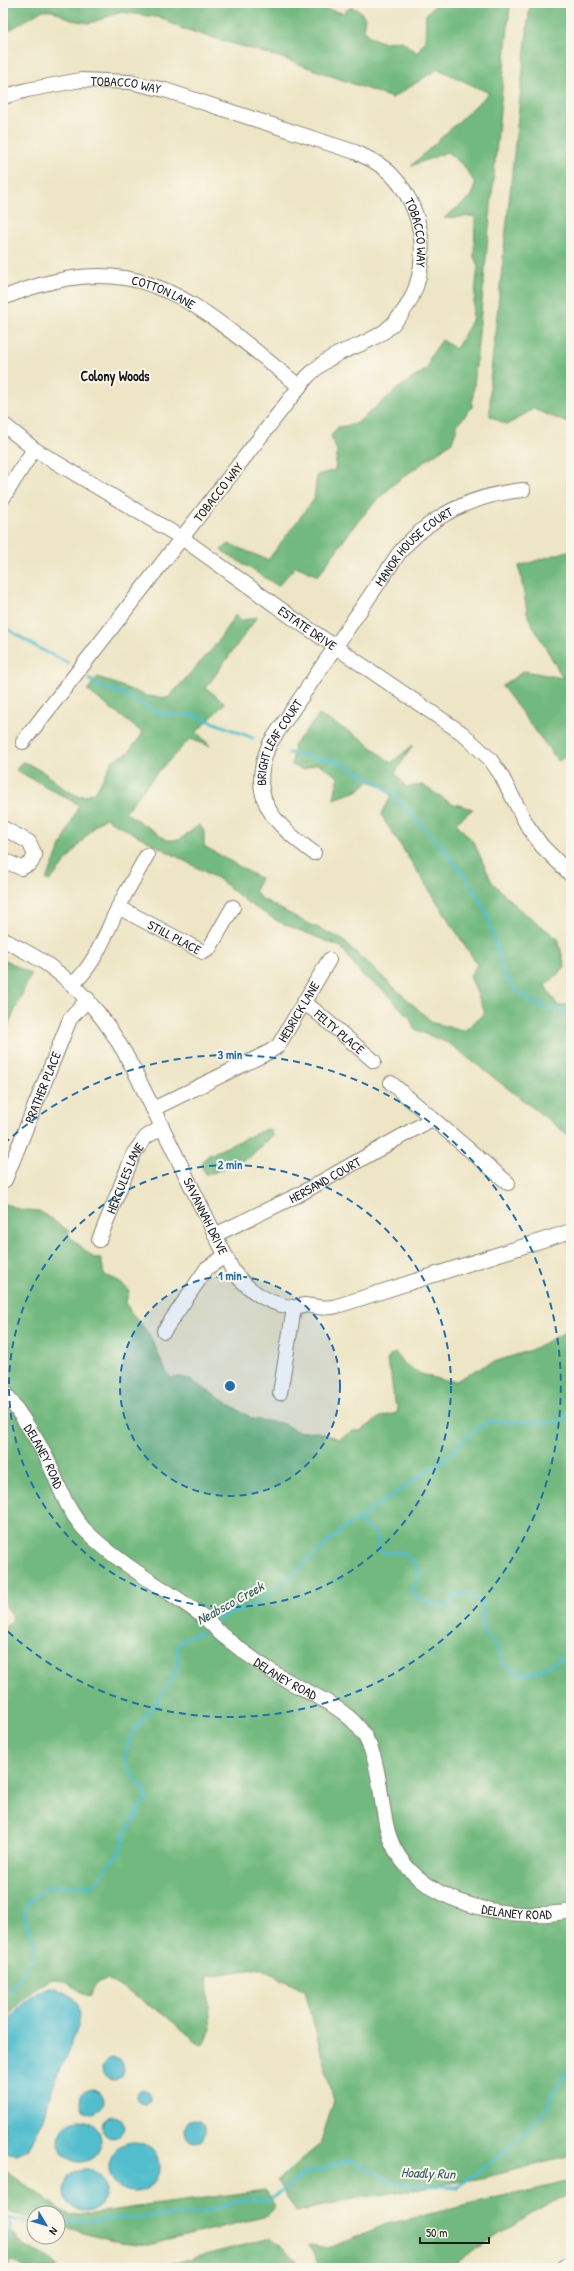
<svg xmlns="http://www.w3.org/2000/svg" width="574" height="2271" viewBox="0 0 574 2271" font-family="'Patrick Hand',sans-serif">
	<rect width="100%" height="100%" fill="#fbf7ec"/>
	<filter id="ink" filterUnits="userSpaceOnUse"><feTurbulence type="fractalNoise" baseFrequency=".025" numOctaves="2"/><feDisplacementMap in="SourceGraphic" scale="8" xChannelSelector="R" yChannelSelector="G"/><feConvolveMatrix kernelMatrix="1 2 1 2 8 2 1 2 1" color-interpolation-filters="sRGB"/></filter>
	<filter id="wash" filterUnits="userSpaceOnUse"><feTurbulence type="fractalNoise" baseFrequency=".012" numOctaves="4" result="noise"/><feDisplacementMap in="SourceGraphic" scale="16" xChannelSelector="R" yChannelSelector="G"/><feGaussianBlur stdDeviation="0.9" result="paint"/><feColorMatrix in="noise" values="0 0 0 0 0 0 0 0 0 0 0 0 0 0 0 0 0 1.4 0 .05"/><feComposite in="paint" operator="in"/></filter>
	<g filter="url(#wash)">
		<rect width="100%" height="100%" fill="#ede5c5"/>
		<g fill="#72b97f" stroke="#476a4e">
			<path d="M 3,3 L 300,3 L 343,13 L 351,7 L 359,10 L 365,18 L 363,29 C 376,44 383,42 402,41 L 417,53 L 425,41 L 426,14 L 438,3 L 512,3 L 510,5 L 472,407 L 458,424 L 452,442 L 395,483 L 373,504 L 354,526 L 318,576 L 296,566 L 278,586 L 221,550 L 229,544 L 268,560 L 314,499 L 317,475 L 335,470 L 337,451 L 331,436 L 338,427 L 356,424 L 397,389 L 428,368 L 430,357 L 442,340 L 456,349 L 472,321 L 478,266 L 474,257 L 475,216 L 444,218 L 472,196 L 475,183 L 463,165 L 447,152 L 411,166 L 489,93 L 438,69 L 392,98 L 285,59 L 180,28 L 162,18 L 122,12 L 90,23 L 71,20 L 52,10 L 43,10 L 3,34 Z"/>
			<polygon points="530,3 571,3 571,424 533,409 507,425 490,416 490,381"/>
			<polygon points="571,550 571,753 558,761 502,686 524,671 563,678 528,617 519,566"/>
			<path d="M 236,614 L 240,621 L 257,617 L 206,688 L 225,703 L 197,732 L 210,746 L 190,739 L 155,775 L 125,812 L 167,840 L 179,840 L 199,825 L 204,831 L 204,846 L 261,879 L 255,890 L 259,897 L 301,920 L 340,938 L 433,1023 L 464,1031 L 485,1013 L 470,976 L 477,964 L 381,815 L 391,796 L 381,786 L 370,781 L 357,791 L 334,799 L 338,777 L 318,763 L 303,770 L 292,765 L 294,745 L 319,715 L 362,739 L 391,763 L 413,745 L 395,773 L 406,787 L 422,785 L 451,803 L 473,809 L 456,823 L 474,843 L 492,882 L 517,907 L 558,939 L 565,967 L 545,986 L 558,1006 L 571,1004 L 571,1137 L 450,1044 L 414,1029 L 410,1018 L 382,989 L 362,975 L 341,947 L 279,922 L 248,903 L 220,880 L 105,818 L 96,824 L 50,881 L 46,880 L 79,805 L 16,770 L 22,762 C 30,763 35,769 42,771 L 66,790 L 78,796 L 85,796 L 96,791 L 113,760 L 128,753 L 143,733 L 87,690 L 98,677 L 147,696 L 168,698 L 214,647 Z"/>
			<polygon points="5,960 31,974 3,1037 3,966"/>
			<polygon points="266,1129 271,1130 272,1135 250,1157 213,1173 206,1174 201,1166 202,1161 209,1155"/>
			<path d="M 3,1203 L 22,1210 L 39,1211 L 69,1231 L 69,1236 L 95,1259 L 101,1258 L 104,1275 L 115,1279 L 129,1290 L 126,1302 L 130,1311 L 149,1334 L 166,1371 L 171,1378 L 181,1377 L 190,1380 L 253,1419 L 281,1423 L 299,1432 L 314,1431 L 339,1439 L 353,1431 L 361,1431 L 380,1417 L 397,1413 L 398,1407 L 394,1402 L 391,1375 L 387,1361 L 390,1355 L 396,1353 L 402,1362 L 418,1373 L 441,1380 L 456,1381 L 488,1364 L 531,1350 L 571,1329 L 571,2156 L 482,2178 L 348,2200 L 296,2212 L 277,2181 L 320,2144 L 334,2101 L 305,1991 L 260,1968 L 207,1976 L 211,2030 L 205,2043 L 201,2045 L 161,2012 L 107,1979 C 96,1982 94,1987 89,1997 C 80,1991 66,1981 56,1979 C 40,1977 13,2012 3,2022 L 3,1628 L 13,1620 L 3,1600 Z"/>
			<polygon points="3,2169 70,2216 265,2190 275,2207 267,2216 148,2245 120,2242 68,2228 58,2221 58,2213 34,2213 34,2218 30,2218 14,2214 3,2208"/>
			<polygon points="571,2181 571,2193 533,2212 448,2268 320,2268 309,2245 328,2248 387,2224"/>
			<polygon points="3,2231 15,2235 23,2246 50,2258 60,2268 25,2268 12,2260 7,2268 3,2267"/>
			<polygon points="271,2238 296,2259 299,2268 291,2268 285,2265 271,2265 265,2268 252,2268 244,2265 224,2268 154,2268"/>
		</g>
		<g fill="#51bdcd" stroke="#366c74">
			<path d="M 49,1987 L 56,1988 L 74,1998 L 78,2004 L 80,2015 L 78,2027 L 51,2092 L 43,2122 L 28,2149 L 17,2154 L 3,2152 L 3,2027 C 16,2012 30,1993 49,1987 Z"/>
			<circle cx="113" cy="2069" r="11"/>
			<circle cx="92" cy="2101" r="12"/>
			<circle cx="144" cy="2097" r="7"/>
			<circle cx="113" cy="2127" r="11"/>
			<circle cx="80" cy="2141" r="21"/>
			<circle cx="195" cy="2131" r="11"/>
			<circle cx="134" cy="2167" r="25"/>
			<circle cx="85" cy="2190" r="21"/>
		</g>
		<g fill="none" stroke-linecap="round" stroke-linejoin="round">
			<g stroke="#51bdcd" stroke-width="3">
				<polyline points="562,3 571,16"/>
				<polyline points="3,10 18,3"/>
				<polyline points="3,626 38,648 68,663"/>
				<polyline points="89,679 97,685 126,695 154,711 168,715 194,715 253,738"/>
				<polyline points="289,753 340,762 378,783 394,795 439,843 471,885 487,914 503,971 512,986 530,1001 547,1008 571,1012"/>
				<path d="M 356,1520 L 375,1532 L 379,1549 L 384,1553 L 401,1552 L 413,1560 L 419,1574 L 411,1590 C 418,1602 435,1606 448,1605 L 456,1596 L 461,1594 L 468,1595 L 481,1602 L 484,1607 L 482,1622 L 485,1636 L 495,1643 L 503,1664 L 521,1675 L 539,1671 L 571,1654"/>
				<polyline points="215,1623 220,1618 252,1605 274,1591 344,1528 369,1512 442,1461 476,1429 490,1421 552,1423 571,1416"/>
				<path d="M 3,1996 C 13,1988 37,1958 35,1946 C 33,1928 12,1915 35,1897 C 39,1894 43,1890 47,1888 C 55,1883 80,1889 93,1884 C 102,1880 103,1870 110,1863 C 118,1855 126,1847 124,1834 L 137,1816 L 137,1810 L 147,1799 C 145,1784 128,1774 126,1763 C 123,1730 157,1708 171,1681 C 174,1677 176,1672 177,1667 C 179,1659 175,1648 182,1641 C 190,1633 202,1636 209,1628"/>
				<polyline points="3,2214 10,2219 34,2222"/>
				<polyline points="58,2222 89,2221 202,2213 246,2199 269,2200 307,2173 351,2160 396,2184 458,2187 508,2149 546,2109 561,2079 571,2069"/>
				<polyline points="3,2251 10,2235 10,2219"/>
			</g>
		</g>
	</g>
	<g filter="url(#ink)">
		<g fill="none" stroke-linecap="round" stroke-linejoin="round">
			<g stroke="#848070" stroke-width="16">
				<g id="minor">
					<path id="s1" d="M 3,97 L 27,90 L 81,80 L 130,82 L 165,90 L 355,152 C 368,158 381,164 391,174 C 433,217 433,293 385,331 C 371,341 357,346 342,352 C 328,358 317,367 307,377 L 23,742"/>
					<path id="s2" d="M 3,298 C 142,241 196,304 299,386"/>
					<path id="s3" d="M 3,424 L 34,449 L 182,538 L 293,618 L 462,733 L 490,759 L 501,775 L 527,825 L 542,846 L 571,875"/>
					<polyline points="3,498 34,449"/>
					<polyline points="3,828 29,842 35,855 31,863 21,868 3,860"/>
					<path id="s4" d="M 314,853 C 273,823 246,797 270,743 L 399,553 C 432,514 473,495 523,490"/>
					<path id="s5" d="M 118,907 L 203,952 L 209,949 L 233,907"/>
					<path id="s6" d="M 3,939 C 18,948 34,955 48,965 C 87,992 113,1029 134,1070 L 233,1271 C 248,1290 267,1304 292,1307 C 297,1308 303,1304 306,1305 C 317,1307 326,1309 337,1306 L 571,1231"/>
					<path d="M 73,984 C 97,962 105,934 119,906 C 128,888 138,872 147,855"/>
					<path id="s7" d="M 303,1004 L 313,1009 L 374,1061"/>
					<polyline points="391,1083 508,1183"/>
					<path id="s8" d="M 153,1109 L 269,1052 L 278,1046 L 329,960"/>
					<path id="s9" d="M 5,1180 L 70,1019 L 88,999"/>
					<path id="s10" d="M 215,1235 L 298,1195 L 432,1119"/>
					<path id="s11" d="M 99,1240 L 134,1153 L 146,1137 L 162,1127"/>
					<polyline points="164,1331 207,1268 225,1256"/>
					<path id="s12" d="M 3,1389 C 18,1412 35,1434 47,1459 C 59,1484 65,1508 84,1529 C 119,1565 162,1586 201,1615 C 209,1620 215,1629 222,1635 C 239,1649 257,1662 276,1674 C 301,1690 333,1701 354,1722 C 382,1750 378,1796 388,1832 C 408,1903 508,1923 571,1911"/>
					<polyline points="280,1393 294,1308"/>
					<polyline points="563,2268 571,2263"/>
				</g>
			</g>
			<use href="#minor" stroke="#fff" stroke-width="14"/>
		</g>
	</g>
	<circle cx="230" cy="1386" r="110" fill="#1f6fb2" fill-opacity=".12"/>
	<g fill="none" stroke="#1f6fb2" stroke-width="2" stroke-dasharray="7 5">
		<circle cx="230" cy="1386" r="110"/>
		<circle cx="230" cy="1386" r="221"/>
		<path d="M4 1144A331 331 0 1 1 4 1628"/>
	</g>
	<g text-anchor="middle" stroke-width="4" stroke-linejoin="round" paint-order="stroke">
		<g font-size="13" fill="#1c1c1c" stroke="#fbf7ec">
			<text dy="5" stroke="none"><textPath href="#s1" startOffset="125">TOBACCO WAY</textPath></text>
			<text dy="5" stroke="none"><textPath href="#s1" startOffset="473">TOBACCO WAY</textPath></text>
			<text dy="5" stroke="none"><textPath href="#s2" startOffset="166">COTTON LANE</textPath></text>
			<text transform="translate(218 492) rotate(-52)" y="5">TOBACCO WAY</text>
			<text dy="5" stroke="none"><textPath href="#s4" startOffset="377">MANOR HOUSE COURT</textPath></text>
			<text dy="5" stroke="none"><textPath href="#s3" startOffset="367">ESTATE DRIVE</textPath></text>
			<text dy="5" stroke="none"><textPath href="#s4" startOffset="136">BRIGHT LEAF COURT</textPath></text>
			<text dy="5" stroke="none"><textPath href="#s5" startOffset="64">STILL PLACE</textPath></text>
			<text dy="5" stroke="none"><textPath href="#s8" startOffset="180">HEDRICK LANE</textPath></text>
			<text dy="5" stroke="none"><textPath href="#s7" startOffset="46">FELTY PLACE</textPath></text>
			<text dy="5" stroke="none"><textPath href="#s9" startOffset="100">PRATHER PLACE</textPath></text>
			<text dy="5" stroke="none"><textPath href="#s11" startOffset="67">HERCULES LANE</textPath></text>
			<text dy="5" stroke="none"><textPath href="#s10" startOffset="123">HERSAND COURT</textPath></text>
			<text dy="5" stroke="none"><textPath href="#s6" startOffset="352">SAVANNAH DRIVE</textPath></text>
			<text dy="5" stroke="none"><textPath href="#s12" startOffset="79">DELANEY ROAD</textPath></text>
			<text dy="5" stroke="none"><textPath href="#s12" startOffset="414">DELANEY ROAD</textPath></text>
			<text dy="5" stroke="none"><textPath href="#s12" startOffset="774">DELANEY ROAD</textPath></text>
		</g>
		<g font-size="14" font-weight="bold" fill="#1c1c1c" stroke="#fbf7ec">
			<text x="115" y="381">Colony Woods</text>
		</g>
		<g font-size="14" font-style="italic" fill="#315c63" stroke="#fbf7ec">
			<text transform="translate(230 1603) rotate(-29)" y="5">Neabsco Creek</text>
			<text transform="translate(428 2173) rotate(2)" y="5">Hoadly Run</text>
		</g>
	</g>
	<circle cx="230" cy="1386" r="6" fill="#1f6fb2" stroke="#fbf7ec" stroke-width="2"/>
	<g font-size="12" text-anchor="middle" font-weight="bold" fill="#1f6fb2" stroke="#fbf7ec" stroke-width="4" stroke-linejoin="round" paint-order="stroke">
		<text x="230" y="1059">3 min</text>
		<text x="230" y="1169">2 min</text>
		<text x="230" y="1280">1 min</text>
	</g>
	<rect width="574" height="2271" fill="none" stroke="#fbf7ec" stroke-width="16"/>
	<g transform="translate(46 2225) rotate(128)"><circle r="19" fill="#fbf7ec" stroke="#a29f99"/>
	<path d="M0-3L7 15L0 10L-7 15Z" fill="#1f6fb2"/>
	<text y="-6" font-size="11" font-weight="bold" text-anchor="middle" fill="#1c1c1c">N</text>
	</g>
	<path d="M420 2237v6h69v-6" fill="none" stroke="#1c1c1c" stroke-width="2"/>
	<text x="426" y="2237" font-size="12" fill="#1c1c1c" stroke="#fbf7ec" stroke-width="3" paint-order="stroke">50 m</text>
</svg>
